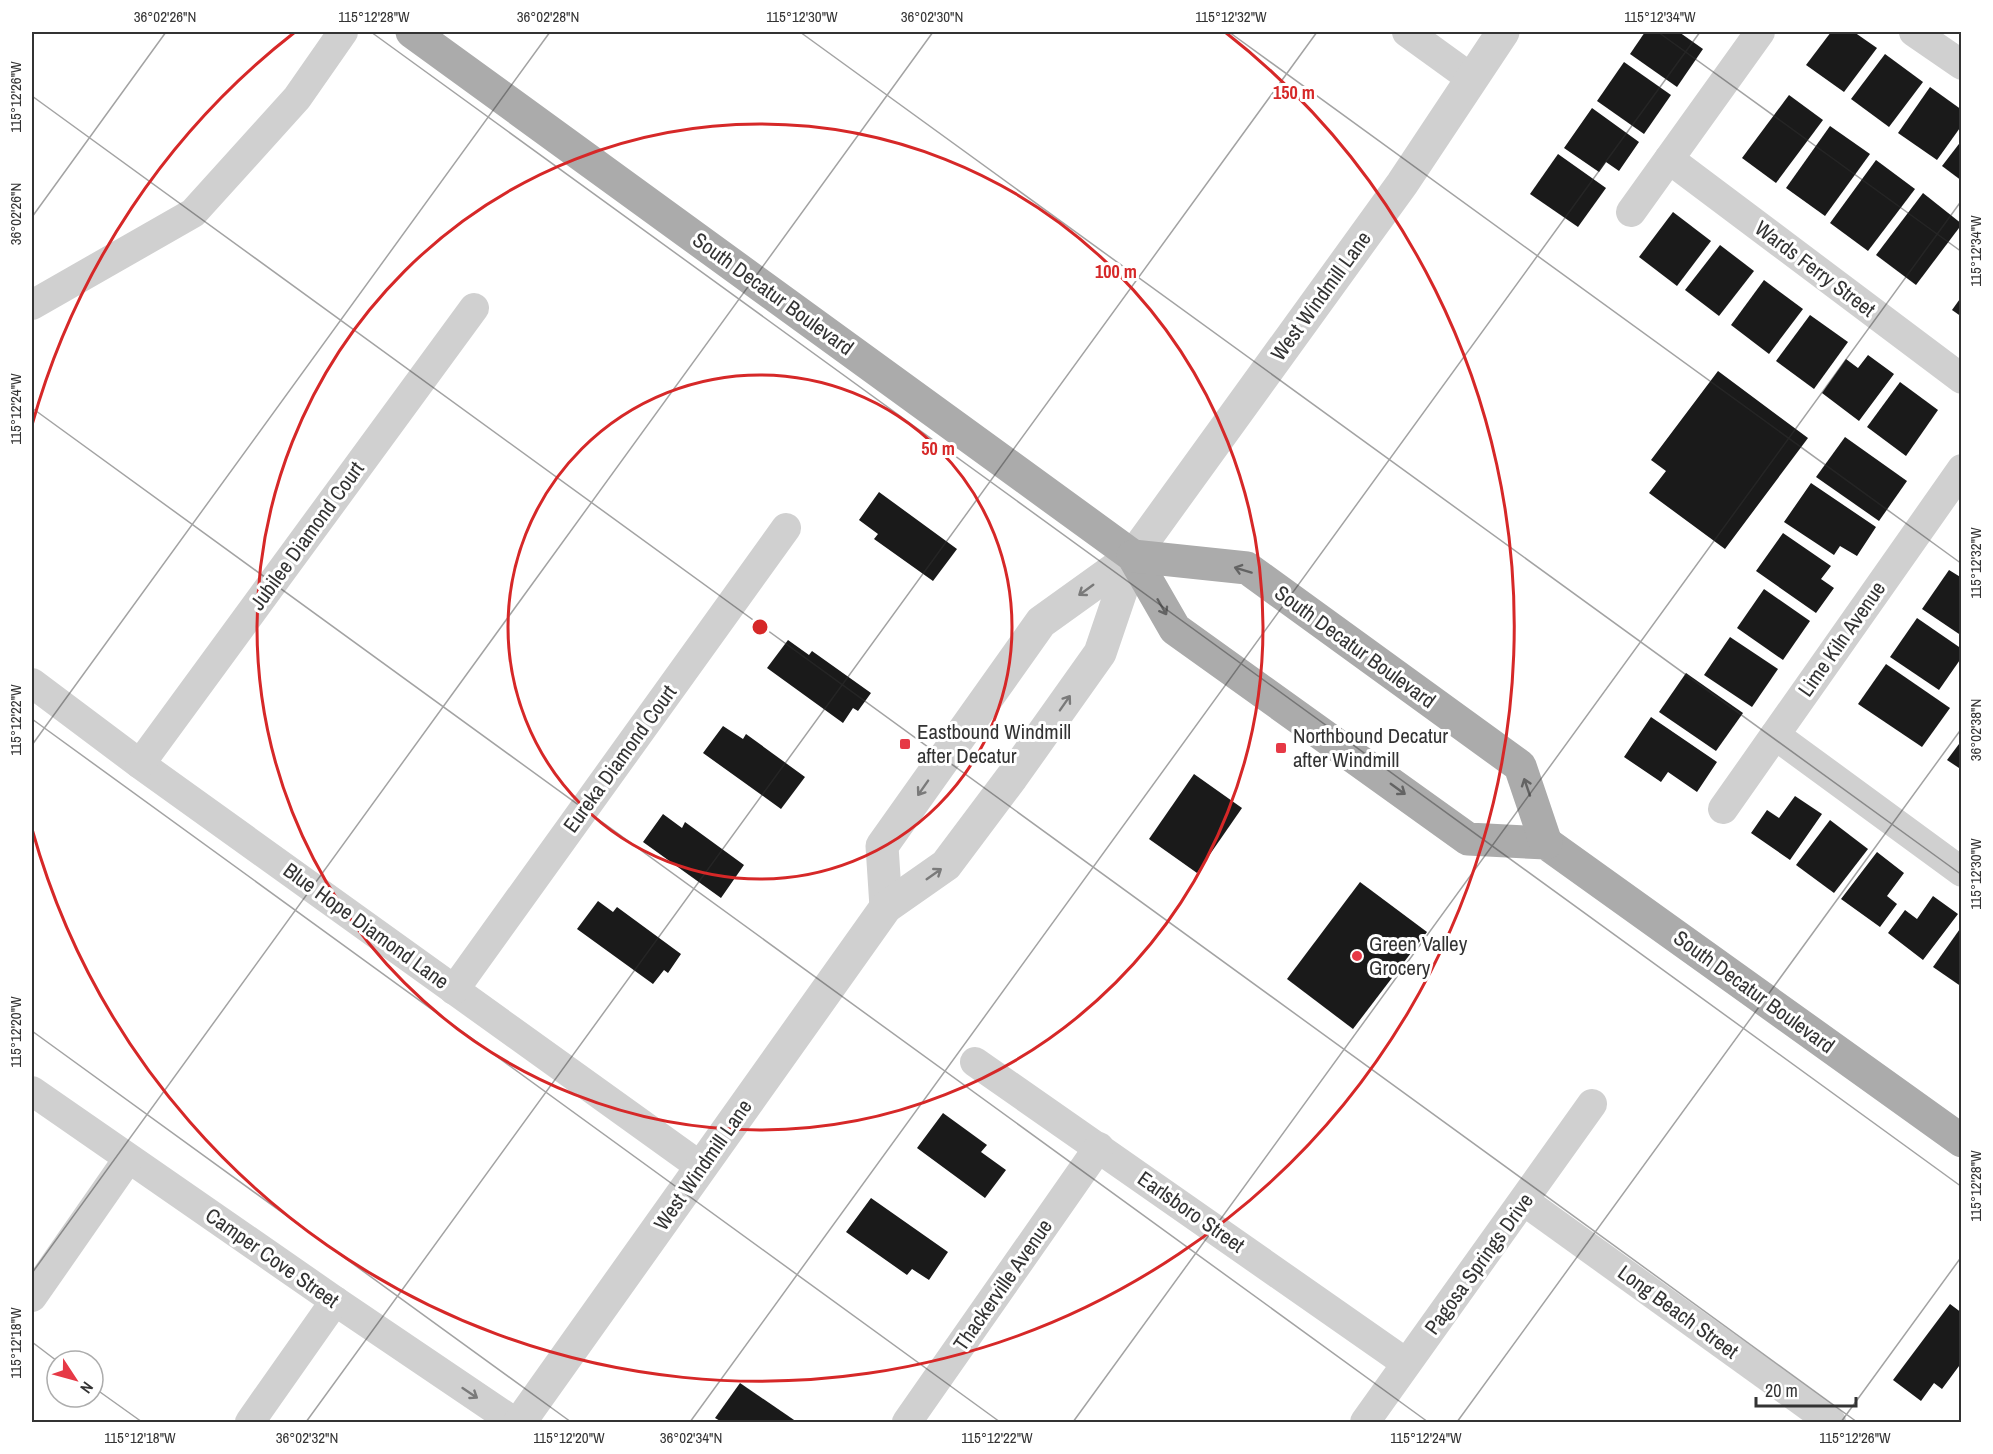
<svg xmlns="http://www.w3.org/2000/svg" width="1993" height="1454" viewBox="0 0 1993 1454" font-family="'Archivo Narrow',sans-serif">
	<rect width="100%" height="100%" fill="#fff"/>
	<g fill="#1a1a1a">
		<polygon points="1645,32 1679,32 1703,49 1677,87 1630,54"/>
		<polygon points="1831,32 1854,32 1877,48 1844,92 1806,65"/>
		<polygon points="1885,54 1923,82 1889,127 1851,99"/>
		<polygon points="1624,62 1671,95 1644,134 1597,101"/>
		<polygon points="1930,87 1962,110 1962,125 1937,160 1898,133"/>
		<polygon points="1789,95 1823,120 1776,183 1742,158"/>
		<polygon points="1592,108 1639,142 1619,171 1606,162 1599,172 1564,148"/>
		<polygon points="1830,126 1870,154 1825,216 1786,188"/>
		<polygon points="1962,140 1962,181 1942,166"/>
		<polygon points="1558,154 1606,188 1578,227 1530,194"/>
		<polygon points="1876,160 1915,189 1868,251 1830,223"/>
		<polygon points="1923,193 1962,224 1916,285 1876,255"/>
		<polygon points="1673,212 1711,241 1677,286 1639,257"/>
		<polygon points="1720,245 1754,271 1719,316 1685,290"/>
		<polygon points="1764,280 1803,309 1769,354 1731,325"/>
		<polygon points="1962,296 1962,317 1952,310"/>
		<polygon points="1810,315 1848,342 1814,389 1776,361"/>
		<polygon points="1868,355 1894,374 1859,421 1822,393 1846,359 1858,368"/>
		<polygon points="1718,371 1808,438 1725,549 1649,493 1666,471 1651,460"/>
		<polygon points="1900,382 1938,410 1906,456 1867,427"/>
		<polygon points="1845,437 1907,481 1879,521 1816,477"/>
		<polygon points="1811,483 1876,527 1857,556 1840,546 1834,555 1784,522"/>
		<polygon points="879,492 957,549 933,581 874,539 878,534 859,520"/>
		<polygon points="1783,533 1831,566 1821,579 1834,588 1816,613 1756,571"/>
		<polygon points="1949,570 1962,578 1962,636 1922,609"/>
		<polygon points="1764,589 1810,621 1783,660 1737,628"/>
		<polygon points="1917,618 1962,649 1962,657 1939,690 1890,657"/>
		<polygon points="1730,637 1778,669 1752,707 1704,675"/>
		<polygon points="788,640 809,655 812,651 871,693 858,711 853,708 843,723 767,668"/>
		<polygon points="1886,664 1950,708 1922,747 1858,704"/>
		<polygon points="1686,673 1743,713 1716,751 1659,712"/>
		<polygon points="1651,717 1717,762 1697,792 1668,772 1661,782 1624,757"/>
		<polygon points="723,726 743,739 746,734 805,777 781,809 703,753"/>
		<polygon points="1962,740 1962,770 1947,760"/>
		<polygon points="1194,774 1242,808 1197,873 1149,839"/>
		<polygon points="1795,796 1822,814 1790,860 1751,833 1767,810 1779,818"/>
		<polygon points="663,814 682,828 685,822 744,865 721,898 643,842"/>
		<polygon points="1830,820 1868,849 1834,893 1796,865"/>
		<polygon points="1877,852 1904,873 1887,896 1897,904 1880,927 1841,899"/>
		<polygon points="1360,882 1427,932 1353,1029 1287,979"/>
		<polygon points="1933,896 1958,914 1923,960 1888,933 1905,910 1917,919"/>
		<polygon points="598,901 613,912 617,907 681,954 668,973 664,970 653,984 577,929"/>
		<polygon points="1962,926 1962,987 1933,967"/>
		<polygon points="943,1113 987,1145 981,1152 1006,1170 985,1198 917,1148"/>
		<polygon points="871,1198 948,1252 929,1280 912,1269 907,1275 846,1232"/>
		<polygon points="1950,1304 1962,1313 1962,1362 1942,1389 1934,1383 1921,1401 1893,1380"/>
		<polygon points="740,1383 797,1422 722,1422 715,1418"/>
	</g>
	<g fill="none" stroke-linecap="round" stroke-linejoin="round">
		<g stroke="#d0d0d0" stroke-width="30">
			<polyline points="1407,32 1472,79"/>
			<polyline points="1914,32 1962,65"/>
			<polyline points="1669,159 1962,379"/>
			<polyline points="1631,212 1760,32"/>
			<polyline points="32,305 193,213 297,98 343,32"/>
			<polyline points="32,683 140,764 701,1167"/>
			<polyline points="1775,735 1962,872"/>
			<polyline points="140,764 474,308"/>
			<polyline points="1723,809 1962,469"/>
			<polyline points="454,990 786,528"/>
			<polyline points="975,1062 1406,1363"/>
			<polyline points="32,1091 335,1301 514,1422"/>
			<polyline points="1524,1201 1831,1422"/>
			<polyline points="32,1297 128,1159"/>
			<polyline points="250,1422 335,1301"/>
			<polyline points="907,1422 1099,1147"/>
			<polyline points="1365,1422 1592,1104"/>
		</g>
		<g stroke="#d0d0d0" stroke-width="33">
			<polyline points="886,907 882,846 1041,622 1133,556"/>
			<polyline points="520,1422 886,907 946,865 1012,777 1100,653 1133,556 1402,184 1503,32"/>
		</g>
		<g stroke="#ababab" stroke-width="33">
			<polyline points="412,32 1133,556 1175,629 1468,839 1546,843 1962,1141"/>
			<polyline points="1133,556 1247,568 1520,766 1546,843"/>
		</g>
	</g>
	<defs><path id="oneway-shaft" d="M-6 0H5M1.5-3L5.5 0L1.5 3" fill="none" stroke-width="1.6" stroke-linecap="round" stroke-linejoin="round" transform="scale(1.5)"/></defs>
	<g stroke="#636363">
		<use href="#oneway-shaft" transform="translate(1243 570) rotate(-163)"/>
		<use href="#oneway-shaft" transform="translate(1162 607) rotate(60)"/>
		<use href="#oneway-shaft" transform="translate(1527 787) rotate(-109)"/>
		<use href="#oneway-shaft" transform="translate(1398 789) rotate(36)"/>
	</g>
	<g stroke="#7a7a7a">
		<use href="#oneway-shaft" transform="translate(1086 590) rotate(144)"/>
		<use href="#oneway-shaft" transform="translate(1065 703) rotate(-55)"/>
		<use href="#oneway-shaft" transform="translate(923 788) rotate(125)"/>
		<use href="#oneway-shaft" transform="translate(934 874) rotate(-35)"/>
		<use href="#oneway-shaft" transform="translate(470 1393) rotate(34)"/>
	</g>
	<path fill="none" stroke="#333" stroke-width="1.5" stroke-opacity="0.45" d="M 371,32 L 1962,1187M 800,32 L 1962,875M 1229,32 L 1962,564M 1658,32 L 1962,252M 32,96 L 1857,1422M 32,217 L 166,32M 32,408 L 1428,1422M 32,719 L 1000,1422M 32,745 L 550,32M 32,1031 L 571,1422M 32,1273 L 933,32M 32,1342 L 57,1361M 93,1387 L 142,1422M 306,1422 L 1317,32M 690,1422 L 1700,32M 1073,1422 L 1962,200M 1457,1422 L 1962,728M 1841,1422 L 1962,1256"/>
	<g fill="none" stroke="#d62828" stroke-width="3">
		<circle cx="760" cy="627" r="252"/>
		<circle cx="760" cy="627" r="503"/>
		<path d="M32 425A755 755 0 0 1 295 32M1225 32A755 755 0 1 1 32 829"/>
	</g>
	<g fill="#e63946" stroke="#fff" stroke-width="2">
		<rect x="899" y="738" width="12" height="12" rx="3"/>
		<rect x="1275" y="742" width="12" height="12" rx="3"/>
		<circle cx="1357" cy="956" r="6"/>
	</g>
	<g text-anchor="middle" stroke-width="6" stroke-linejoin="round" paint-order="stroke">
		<g font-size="21" fill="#333" stroke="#fff">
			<text transform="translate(1815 269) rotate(37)" y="7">Wards Ferry Street</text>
			<text transform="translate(773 294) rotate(36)" y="7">South Decatur Boulevard</text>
			<text transform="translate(1321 296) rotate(-54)" y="7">West Windmill Lane</text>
			<text transform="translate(307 536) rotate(-54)" y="7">Jubilee Diamond Court</text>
			<text transform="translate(1842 639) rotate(-55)" y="7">Lime Kiln Avenue</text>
			<text transform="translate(1355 647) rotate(36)" y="7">South Decatur Boulevard</text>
			<text transform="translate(620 759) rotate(-54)" y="7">Eureka Diamond Court</text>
			<text transform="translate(366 926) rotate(36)" y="7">Blue Hope Diamond Lane</text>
			<text transform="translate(1754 992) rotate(36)" y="7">South Decatur Boulevard</text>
			<text transform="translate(703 1165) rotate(-55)" y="7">West Windmill Lane</text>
			<text transform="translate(1191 1212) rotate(35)" y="7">Earlsboro Street</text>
			<text transform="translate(272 1258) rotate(35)" y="7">Camper Cove Street</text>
			<text transform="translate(1479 1264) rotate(-54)" y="7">Pagosa Springs Drive</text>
			<text transform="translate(1003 1285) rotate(-55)" y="7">Thackerville Avenue</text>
			<text transform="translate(1678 1312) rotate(36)" y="7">Long Beach Street</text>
		</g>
		<g font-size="21" fill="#333" stroke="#fff" text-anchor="start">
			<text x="917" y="739">Eastbound Windmill<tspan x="917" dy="24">after Decatur</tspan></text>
			<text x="1293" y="743">Northbound Decatur<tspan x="1293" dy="24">after Windmill</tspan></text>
			<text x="1369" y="951">Green Valley<tspan x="1369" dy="24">Grocery</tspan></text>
		</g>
	</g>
	<circle cx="760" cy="627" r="9" fill="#d62828" stroke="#fff" stroke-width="3"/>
	<g font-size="18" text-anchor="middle" font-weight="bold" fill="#d62828" stroke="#fff" stroke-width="6" stroke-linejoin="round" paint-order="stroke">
		<text x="1294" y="99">150 m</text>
		<text x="1116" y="278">100 m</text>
		<text x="938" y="455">50 m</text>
	</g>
	<rect width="1993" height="1454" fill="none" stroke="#ffffff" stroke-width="66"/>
	<g transform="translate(75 1379) rotate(126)"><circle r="28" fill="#ffffff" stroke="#adadad" stroke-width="1.5"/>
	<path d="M0-4.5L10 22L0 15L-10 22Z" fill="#e63946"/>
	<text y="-9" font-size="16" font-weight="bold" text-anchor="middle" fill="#333333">N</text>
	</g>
	<path d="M1756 1397v9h100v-9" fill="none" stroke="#333333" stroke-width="3"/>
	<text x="1765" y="1397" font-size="18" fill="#333333" stroke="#ffffff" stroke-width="4.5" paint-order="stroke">20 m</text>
	<rect x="33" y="33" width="1927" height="1388" fill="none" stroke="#333" stroke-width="2"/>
	<g font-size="15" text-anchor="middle" fill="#333">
		<text x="165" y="22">36°02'26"N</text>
		<text x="374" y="22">115°12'28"W</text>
		<text x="548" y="22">36°02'28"N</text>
		<text x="802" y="22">115°12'30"W</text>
		<text x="932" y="22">36°02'30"N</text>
		<text x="1231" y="22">115°12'32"W</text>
		<text x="1660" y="22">115°12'34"W</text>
		<text transform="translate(16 97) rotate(-90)" y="5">115°12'26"W</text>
		<text transform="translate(16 214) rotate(-90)" y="5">36°02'26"N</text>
		<text transform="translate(1976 251) rotate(-90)" y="5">115°12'34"W</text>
		<text transform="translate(16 409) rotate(-90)" y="5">115°12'24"W</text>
		<text transform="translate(1976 563) rotate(-90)" y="5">115°12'32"W</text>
		<text transform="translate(16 720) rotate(-90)" y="5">115°12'22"W</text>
		<text transform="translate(1976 730) rotate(-90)" y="5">36°02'38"N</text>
		<text transform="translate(1976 874) rotate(-90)" y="5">115°12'30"W</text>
		<text transform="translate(16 1032) rotate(-90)" y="5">115°12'20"W</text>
		<text transform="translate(1976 1186) rotate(-90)" y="5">115°12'28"W</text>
		<text transform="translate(16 1343) rotate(-90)" y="5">115°12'18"W</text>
		<text x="140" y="1443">115°12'18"W</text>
		<text x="307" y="1443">36°02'32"N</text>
		<text x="569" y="1443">115°12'20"W</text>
		<text x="691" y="1443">36°02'34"N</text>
		<text x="997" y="1443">115°12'22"W</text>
		<text x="1426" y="1443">115°12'24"W</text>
		<text x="1855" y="1443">115°12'26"W</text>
	</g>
</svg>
